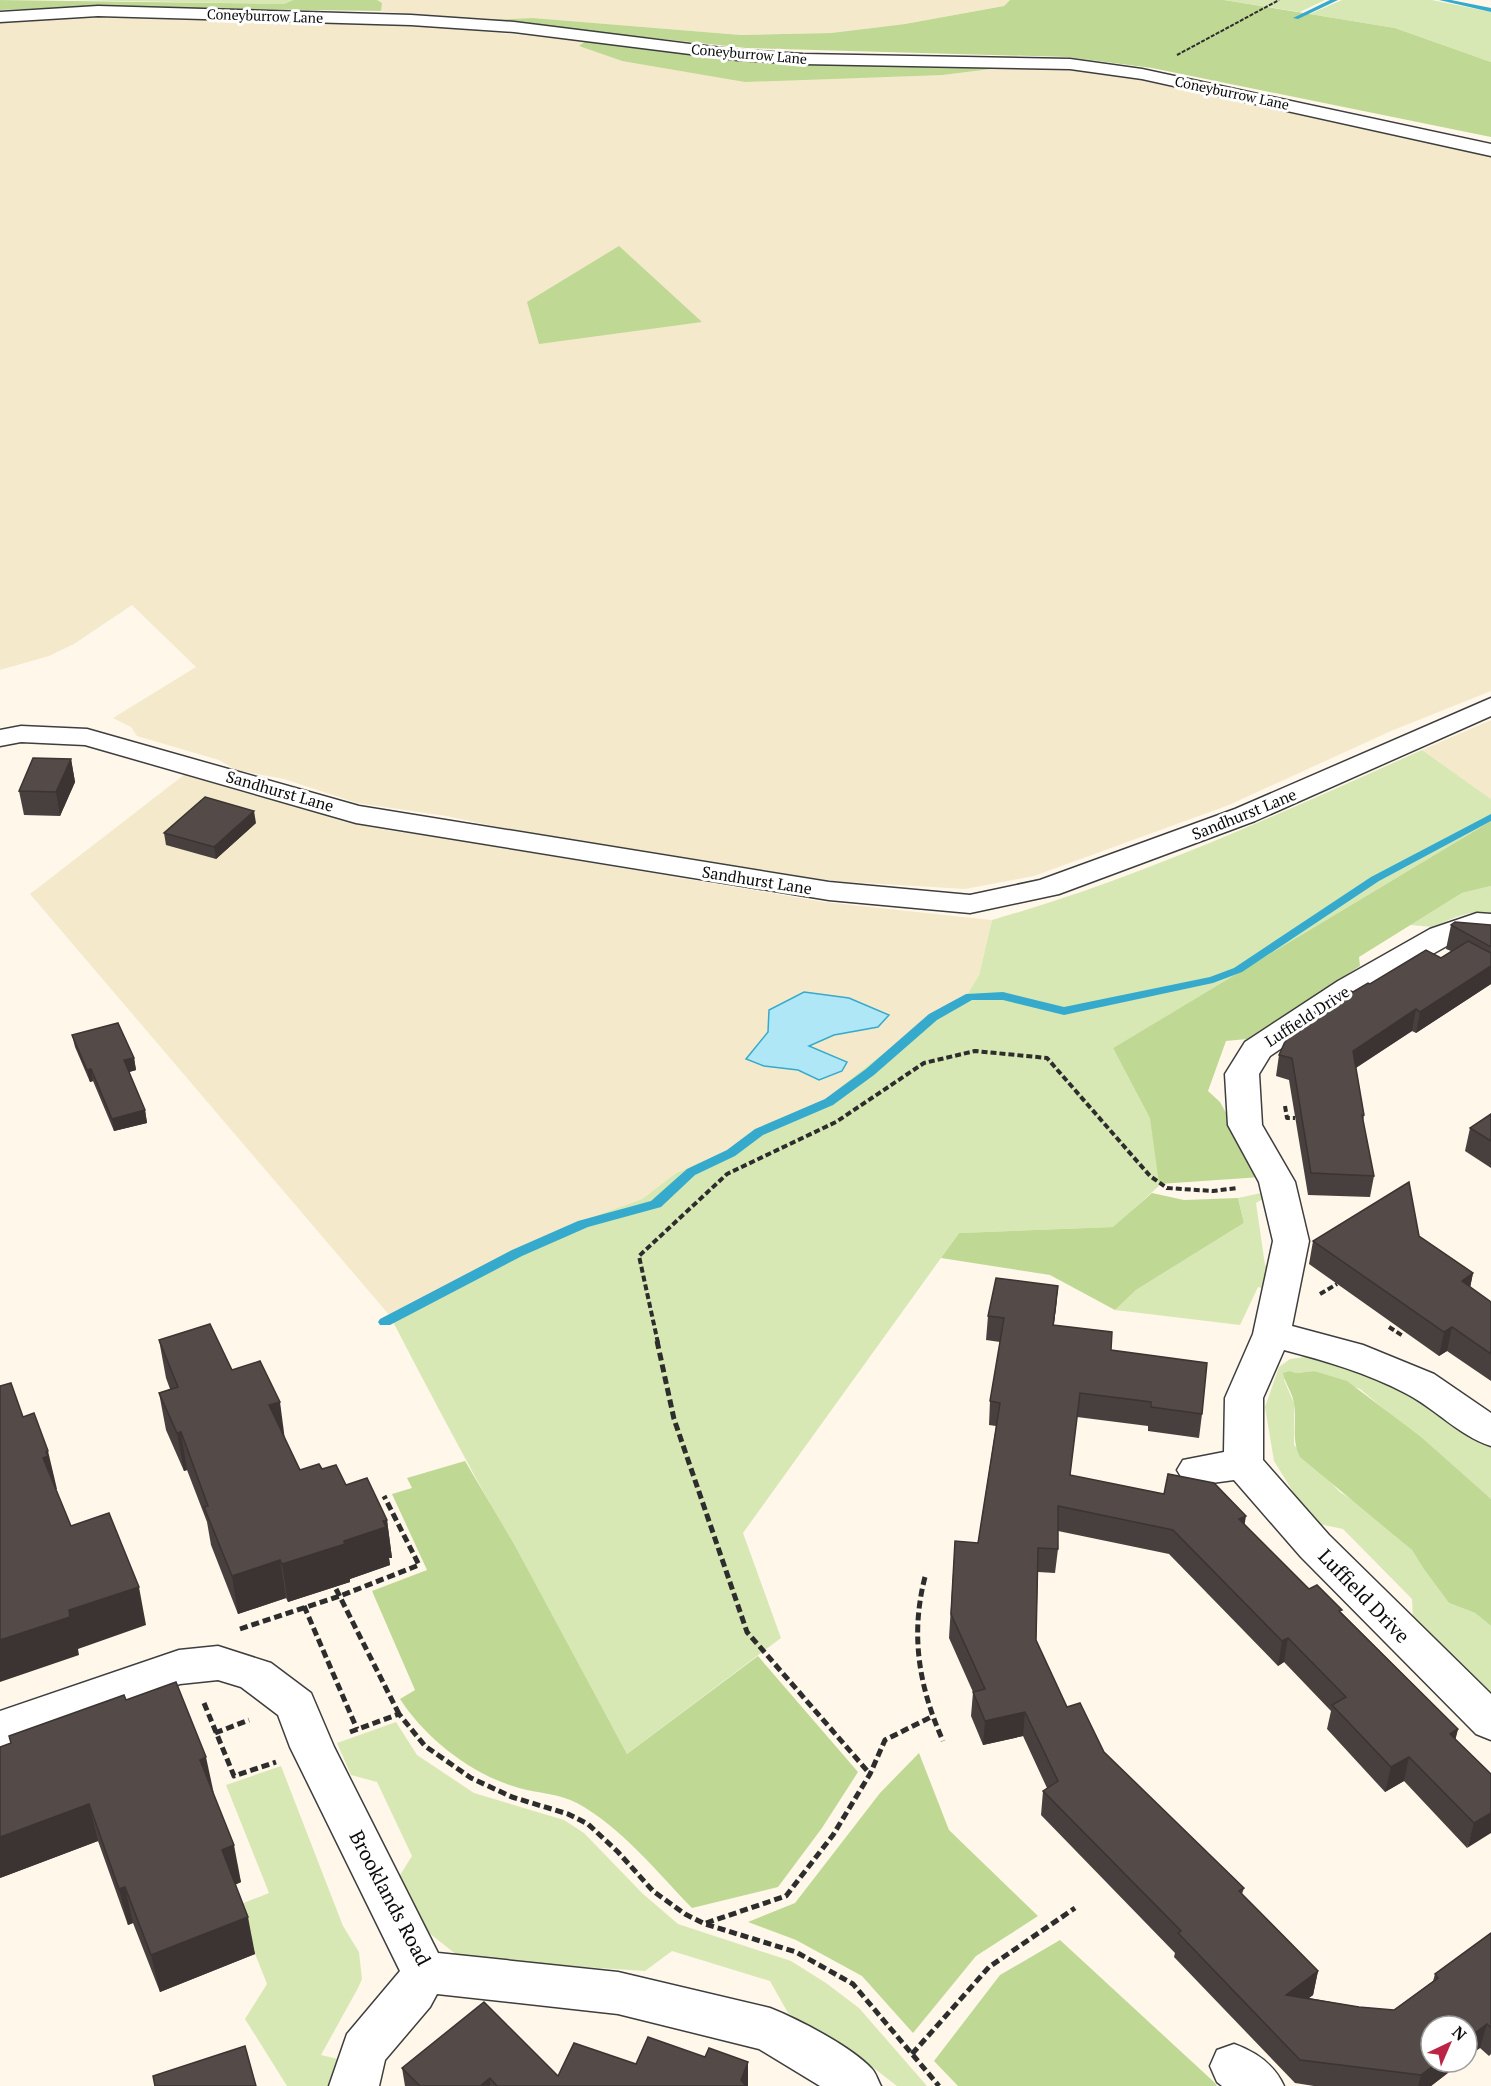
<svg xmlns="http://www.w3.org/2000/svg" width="1491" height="2086" viewBox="0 0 1491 2086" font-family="'PT Serif',serif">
	<rect width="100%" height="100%" fill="#fff7ea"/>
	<g fill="#f4eacb">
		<polygon points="377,0 1010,0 1004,6 905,24 831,33 741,35 533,18 484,20 415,15 381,11 381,3"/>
		<polygon points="93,17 412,25 586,41 580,46 622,61 943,75 1007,67 1102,72 1491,156 1491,691 1391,731 1229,805 1034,876 965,889 832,881 545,837 446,816 357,803 284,779 236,770 219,760 137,736 131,727 113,718 196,667 132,605 74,644 49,656 0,670 0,23"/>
		<polygon points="1491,720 1491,799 1422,750"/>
		<polygon points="189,771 345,822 392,831 438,837 824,902 992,920 979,975 968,993 942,1007 825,1099 751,1132 726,1151 676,1173 642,1199 581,1221 517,1248 390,1316 30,894"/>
	</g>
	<g fill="#d8e8b4">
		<polygon points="68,0 293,0 284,4"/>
		<polygon points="1224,0 1325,0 1300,12"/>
		<polygon points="1342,0 1432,0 1491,12 1491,62 1395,28 1310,14"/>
		<path d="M 1422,750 L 1491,799 L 1491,821 L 1113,1048 L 1150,1115 L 1161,1184 L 1114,1227 L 959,1233 L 743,1533 L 781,1638 L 627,1754 C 548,1608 466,1464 390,1316 L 517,1248 L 581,1221 L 642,1199 L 676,1173 L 726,1151 L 751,1132 L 825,1099 L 942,1007 L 968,993 L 979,975 L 992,920 C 1140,878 1281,813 1422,750 Z"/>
		<polygon points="1491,886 1491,915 1470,913 1456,917 1433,927 1410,925 1462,893"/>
		<polygon points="1270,1191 1272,1194 1256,1203 1265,1265 1278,1277 1274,1291 1258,1287 1240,1325 1115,1310 1136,1290 1244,1223 1238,1198"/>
		<polygon points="1305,1357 1313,1357 1388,1380 1491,1445 1491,1499 1360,1389 1314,1371 1297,1373 1290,1371 1284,1380 1294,1403 1294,1445 1340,1492 1365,1508 1412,1550 1423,1568 1449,1603 1475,1613 1491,1626 1491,1699 1413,1620 1412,1599 1343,1529 1319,1524 1306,1513 1274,1461 1265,1407 1279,1367 1290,1359"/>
		<polygon points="396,1722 417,1755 474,1793 564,1820 584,1833 642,1893 678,1924 791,1961 826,1983 859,2008 927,2086 897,2086 845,2046 788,2013 770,1981 672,1951 645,1971 462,1959 419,1925 397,1880 412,1856 377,1782 351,1775 337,1743"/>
		<polygon points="281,1766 343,1926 359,1952 362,1979 358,1988 321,2055 338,2059 329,2086 287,2086 245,2019 267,1984 236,1906 269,1893 226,1785"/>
	</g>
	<g fill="#bfd994">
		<polygon points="0,0 284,4 293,0 377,0 382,3 381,11 74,7 0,10"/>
		<polygon points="1010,0 1224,0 1395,28 1491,62 1491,137 1152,68 1067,57 746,48 484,20 533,18 741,35 831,33 905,24 1004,6"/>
		<polygon points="586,41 735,60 802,64 1007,67 943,75 745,82 622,61 579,46"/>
		<polygon points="619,246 702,322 539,344 527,302"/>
		<polygon points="1491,821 1491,886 1462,893 1359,957 1360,966 1247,1039 1226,1041 1208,1091 1220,1102 1261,1177 1159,1184 1150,1118 1113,1048"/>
		<polygon points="1152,1193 1184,1200 1238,1198 1244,1223 1136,1290 1115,1310 1050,1275 941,1258 959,1233 1113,1227"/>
		<path d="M 1290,1371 L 1297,1373 L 1314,1371 L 1347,1381 L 1421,1437 L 1491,1499 L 1491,1626 L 1475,1613 L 1449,1603 L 1423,1568 L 1412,1550 L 1300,1457 C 1291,1439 1297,1423 1294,1404 C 1293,1393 1285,1384 1283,1373 Z"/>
		<path d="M 465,1461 L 515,1546 L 627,1754 L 758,1656 L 858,1772 L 822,1828 L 778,1887 L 692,1908 C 657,1872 621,1827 577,1803 C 560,1794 537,1793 519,1788 C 472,1775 426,1739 400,1699 L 415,1690 L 372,1591 L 427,1570 L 392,1494 L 412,1488 L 407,1478 Z"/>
		<polygon points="919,1753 949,1830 1038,1916 976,1956 913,2033 862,1976 796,1940 748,1922 795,1903 880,1793"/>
		<polygon points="1060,1940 1214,2082 1217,2086 958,2086 934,2061 1000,1975"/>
	</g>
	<polygon fill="#afe7f6" stroke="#36aacd" stroke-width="1.5" points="804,992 849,998 889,1015 878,1027 834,1035 809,1046 847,1062 842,1071 819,1080 798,1070 764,1066 746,1059 768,1032 769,1010"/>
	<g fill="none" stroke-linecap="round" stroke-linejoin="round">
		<g fill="#36aacd" fill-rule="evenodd">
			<polygon points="1330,0 1338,0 1298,19 1293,18"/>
			<polygon points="1439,0 1451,0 1491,8 1491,12"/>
			<polygon points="1491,814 1491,821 1379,881 1242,972 1213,983 1064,1015 1003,1000 972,1000 937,1020 874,1075 833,1105 763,1135 735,1156 695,1175 661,1207 588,1227 522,1256 390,1325 380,1325 378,1322 380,1319 512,1250 578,1221 651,1201 687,1169 727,1150 755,1129 825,1099 866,1069 929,1014 966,994 1003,992 1064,1007 1210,977 1234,968 1371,877"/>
		</g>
		<g stroke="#3e3e3e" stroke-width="3">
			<g id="street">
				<polygon points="98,6 411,15 514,22 738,50 803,54 1070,59 1142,69 1491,144 1491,156 1142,79 1070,69 803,64 738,60 514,32 411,25 98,16 0,22 0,12"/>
				<polygon points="1491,698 1491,716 1255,821 1059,894 970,913 829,900 356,823 85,745 21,742 0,746 0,730 21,726 87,729 359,806 829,882 970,895 1040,880 1235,809"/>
				<path d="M 1477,913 L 1491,914 L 1491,932 L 1480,932 L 1452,943 L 1360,995 L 1270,1056 L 1259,1074 L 1262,1125 L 1295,1182 L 1309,1241 L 1292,1326 L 1363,1345 L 1434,1374 L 1491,1413 L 1491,1446 C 1459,1436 1435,1408 1405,1393 C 1367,1373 1326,1361 1284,1350 L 1263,1398 L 1263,1460 L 1329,1535 L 1491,1694 L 1491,1740 L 1476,1734 L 1301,1557 L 1234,1480 L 1197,1485 L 1183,1480 L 1177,1470 L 1183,1460 L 1224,1452 L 1225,1398 L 1253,1334 L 1273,1241 L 1259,1182 L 1228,1125 L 1225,1074 L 1245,1042 L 1338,981 L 1430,929 Z"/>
				<path d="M 218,1646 L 271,1663 L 311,1693 L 334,1747 L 438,1953 L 618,1972 L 770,2008 C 798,2019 852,2047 872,2069 C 876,2073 878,2081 881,2086 L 820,2086 L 759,2049 L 618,2014 L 437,1994 L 430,2007 L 385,2060 L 379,2086 L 329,2086 L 347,2034 L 400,1971 L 290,1747 L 278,1715 L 241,1687 L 218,1680 L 180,1684 L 0,1747 L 0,1711 L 179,1650 Z"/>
				<path d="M 1234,2044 C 1256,2052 1274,2064 1284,2086 L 1222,2086 L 1217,2082 L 1210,2066 L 1217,2050 Z"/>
			</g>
		</g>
		<polyline stroke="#2d2d2d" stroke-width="2" stroke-dasharray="4 1.5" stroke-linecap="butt" points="1177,55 1279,0"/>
		<g stroke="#2d2d2d" stroke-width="4" stroke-dasharray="6 3" stroke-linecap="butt">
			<polyline points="1285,1106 1287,1118 1295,1118"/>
			<polyline points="1320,1294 1337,1284"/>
			<polyline points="1389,1327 1403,1336"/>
			<polyline points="658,1343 639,1256 727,1174 836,1122 924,1063 975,1051 1047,1058 1150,1176 1167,1188 1213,1191 1237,1188"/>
		</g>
		<g stroke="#2d2d2d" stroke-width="5" stroke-dasharray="8 4" stroke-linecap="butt">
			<polyline points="657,1341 674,1419 747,1632 870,1774"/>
			<path d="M 925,1577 C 910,1635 919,1687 943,1741"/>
			<polyline points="336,1589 399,1714"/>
			<polyline points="304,1606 357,1729"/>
			<polyline points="240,1629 340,1596 419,1565 384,1496"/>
			<polyline points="204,1703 234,1776 276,1762"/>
			<polyline points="350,1732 399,1714 425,1746 471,1778 512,1797 568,1814 588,1824 618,1852 653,1891 685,1914 705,1924 796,1952 853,1984 939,2086"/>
			<polyline points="215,1733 249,1720"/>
			<polyline points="706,1923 786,1896 833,1835 870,1774 885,1740 931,1717"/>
			<polyline points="912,2054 989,1967 1075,1908"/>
		</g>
		<use href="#street" fill="#fff" fill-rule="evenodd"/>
	</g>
	<g fill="#48403e">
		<polygon points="71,759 75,782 60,816 24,815 19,791"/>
		<polygon points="256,823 216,859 166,845 164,833"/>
		<polygon points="1451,925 1491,925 1491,984 1416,1033 1412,1031 1356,1068 1364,1115 1363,1122 1374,1176 1370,1197 1308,1195 1289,1080 1276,1076 1279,1055 1353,992 1370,984 1441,958 1451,951 1446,949"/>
		<polygon points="72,1035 134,1058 136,1070 129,1072 145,1110 147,1123 114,1131 93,1081 90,1082 75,1047"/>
		<polygon points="1491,1114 1491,1168 1465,1151 1470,1128"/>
		<polygon points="1419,1236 1473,1273 1470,1288 1491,1302 1491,1381 1447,1351 1439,1356 1309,1264 1313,1241"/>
		<polygon points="1058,1286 1054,1325 1111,1350 1202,1414 1199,1438 1148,1431 1148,1426 1077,1417 1070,1475 1244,1524 1309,1589 1342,1613 1458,1729 1455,1739 1491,1774 1467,1848 1404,1781 1385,1792 1327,1729 1331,1711 1284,1662 1278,1666 1169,1554 1058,1531 1058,1549 1055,1573 1038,1572 1036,1640 1067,1707 1104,1752 1244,1888 1242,1894 1318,1971 1313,1995 1309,1998 1359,2007 1394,2010 1433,1981 1435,1974 1491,1933 1491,2054 1489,2056 1480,2048 1431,2062 1462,2062 1431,2086 1314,2086 1295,2083 1174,1957 1175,1953 1041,1815 1043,1791 1047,1788 1023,1736 983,1745 971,1716 973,1692 949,1638 955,1541 978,1543 996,1426 989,1425 990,1401 1000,1342 986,1340 988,1316"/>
		<polygon points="159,1340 232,1370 285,1439 300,1470 322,1469 346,1485 387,1520 392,1558 389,1558 390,1565 350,1579 350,1582 288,1602 286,1598 238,1614 211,1545 207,1522 187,1470 184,1471 166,1430 159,1393 170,1389 166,1378"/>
		<polygon points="126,1700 213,1794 241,1882 235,1885 255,1954 160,1992 133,1923 128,1925 98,1841 0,1878"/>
		<polygon points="705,2057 748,2062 748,2086 405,2086 402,2068 558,2076 636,2064"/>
	</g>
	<g fill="#3b3432">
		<polygon points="71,759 75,782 60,816 56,792"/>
		<polygon points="254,811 256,823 216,859 214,847"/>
		<polygon points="1491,966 1491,984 1416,1033 1420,1012"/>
		<polygon points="1416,1009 1412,1031 1349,1072 1353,1051"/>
		<polygon points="134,1058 136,1070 126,1073 124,1060"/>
		<polygon points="91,1069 93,1081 90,1082 87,1070"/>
		<polygon points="145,1110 147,1123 114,1131 112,1119"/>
		<polygon points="1473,1273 1468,1297 1462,1281"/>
		<polygon points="1058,1286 1056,1309 1050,1348 1053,1325"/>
		<polygon points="1452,1327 1447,1351 1439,1356 1444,1332"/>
		<polygon points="280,1402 285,1440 269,1405"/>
		<polygon points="181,1432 187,1470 184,1471 177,1433"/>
		<polygon points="48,1451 57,1489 56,1489 43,1458 46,1452"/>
		<polygon points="1246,1516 1242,1540 1239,1519"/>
		<polygon points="387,1520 392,1558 389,1558 390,1565 350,1579 350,1582 288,1602 282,1564 344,1541 383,1521"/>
		<polygon points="280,1560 286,1598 238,1614 232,1576"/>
		<polygon points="139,1587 146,1625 78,1649 79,1655 0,1682 0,1640 69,1610"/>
		<polygon points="1288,1638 1284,1662 1278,1666 1282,1641"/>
		<polygon points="1025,1712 1023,1736 983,1745 985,1721"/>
		<polygon points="1458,1729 1452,1754 1450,1734"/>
		<polygon points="206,1757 214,1794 200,1760"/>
		<polygon points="1409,1757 1404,1781 1385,1792 1391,1767"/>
		<polygon points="89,1804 98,1841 0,1878 0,1837"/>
		<polygon points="1491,1813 1491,1833 1467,1848 1474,1823"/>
		<polygon points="234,1845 241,1882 229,1887 222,1850"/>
		<polygon points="125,1887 133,1923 128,1925 119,1889"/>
		<polygon points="248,1917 255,1954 160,1992 151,1955"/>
		<polygon points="1318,1971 1313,1995 1281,2019 1286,1995"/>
		<polygon points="1487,2024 1480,2048 1467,2058 1467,2039"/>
		<polygon points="748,2062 748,2086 741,2086 741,2080"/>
		<polygon points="1438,2062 1462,2062 1431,2086 1418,2086 1421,2075"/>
		<polygon points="490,2078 490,2086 480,2086"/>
	</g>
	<g fill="#544a48" stroke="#3b3432" stroke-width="1.5">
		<polygon points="33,758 71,759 56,792 19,791"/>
		<polygon points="205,797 254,811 214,847 164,833"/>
		<polygon points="1455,922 1491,925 1491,947 1451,925"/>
		<polygon points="1468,941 1491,953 1491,966 1420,1012 1416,1009 1353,1051 1364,1115 1362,1115 1374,1176 1311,1173 1292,1058 1279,1055 1292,1026 1349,990 1353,992 1368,983 1370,984 1426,950 1441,958"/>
		<polygon points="118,1023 134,1058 124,1060 145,1110 112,1119 91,1069 87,1070 72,1035"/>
		<polygon points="1491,1114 1491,1141 1470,1128"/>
		<polygon points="1409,1182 1419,1236 1473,1273 1462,1281 1491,1302 1491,1354 1452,1327 1444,1332 1313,1241"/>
		<polygon points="996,1278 1058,1286 1053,1325 1112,1332 1111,1350 1207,1363 1202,1414 1151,1407 1151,1402 1080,1393 1070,1475 1164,1494 1168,1474 1214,1483 1246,1516 1239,1519 1309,1589 1317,1585 1342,1610 1339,1611 1458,1729 1450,1734 1491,1774 1491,1813 1474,1823 1409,1757 1391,1767 1332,1705 1346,1697 1288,1638 1282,1641 1173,1530 1058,1506 1058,1549 1038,1548 1036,1640 1067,1707 1080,1703 1104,1752 1244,1888 1239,1891 1318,1971 1286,1995 1359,2007 1394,2010 1438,1978 1435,1974 1491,1933 1491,2028 1487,2024 1467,2039 1467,2026 1431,2026 1431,2062 1438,2062 1421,2075 1300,2060 1178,1933 1181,1931 1043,1791 1058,1781 1025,1712 985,1721 973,1692 985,1689 951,1614 955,1541 978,1543 1000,1403 990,1401 1004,1318 988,1316"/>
		<polygon points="210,1324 232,1370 260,1361 280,1402 269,1405 300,1470 319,1464 322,1469 336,1465 346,1485 367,1478 387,1520 383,1521 386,1527 344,1541 345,1544 282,1564 280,1560 232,1576 204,1507 208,1506 181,1432 177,1433 159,1393 178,1387 159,1340"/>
		<polygon points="11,1383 23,1417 34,1413 48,1451 46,1452 48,1456 43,1458 71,1526 109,1513 139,1587 69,1610 70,1617 0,1640 0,1386"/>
		<polygon points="176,1682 206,1757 200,1760 234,1845 222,1850 248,1917 151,1955 125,1887 119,1889 89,1804 0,1837 0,1747 11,1743 9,1736 124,1695 126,1700"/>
		<polygon points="484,2002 558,2076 574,2043 636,2064 648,2037 705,2057 709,2048 748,2062 741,2080 746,2086 497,2086 490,2078 480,2086 420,2086 402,2068"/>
		<polygon points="245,2046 256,2086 155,2086 153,2076"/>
	</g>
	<g text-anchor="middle" stroke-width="6" stroke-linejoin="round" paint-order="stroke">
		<g font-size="14" fill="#0b0b0b" stroke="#fff">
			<text transform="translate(265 16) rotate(2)" y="5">Coneyburrow Lane</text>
			<text transform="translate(749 54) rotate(5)" y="5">Coneyburrow Lane</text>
			<text transform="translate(1232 93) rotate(12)" y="5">Coneyburrow Lane</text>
		</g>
		<g font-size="16" fill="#0b0b0b" stroke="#fff">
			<text transform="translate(280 791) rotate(16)" y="6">Sandhurst Lane</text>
			<text transform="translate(1244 814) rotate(-22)" y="6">Sandhurst Lane</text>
			<text transform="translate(757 880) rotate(9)" y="6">Sandhurst Lane</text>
			<text transform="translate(1307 1016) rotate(-33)" y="6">Luffield Drive</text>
		</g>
		<g font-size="20" fill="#0b0b0b" stroke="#fff">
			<text transform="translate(1364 1596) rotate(46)" y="7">Luffield Drive</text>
			<text transform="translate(390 1898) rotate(62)" y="7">Brooklands Road</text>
		</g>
	</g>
	<g transform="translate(1449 2044) rotate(44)"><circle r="28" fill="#ffffff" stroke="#9d9d9d" stroke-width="1.5"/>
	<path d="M0-4.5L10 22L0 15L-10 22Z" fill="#bb2445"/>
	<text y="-9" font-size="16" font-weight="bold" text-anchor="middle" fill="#0b0b0b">N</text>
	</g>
</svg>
